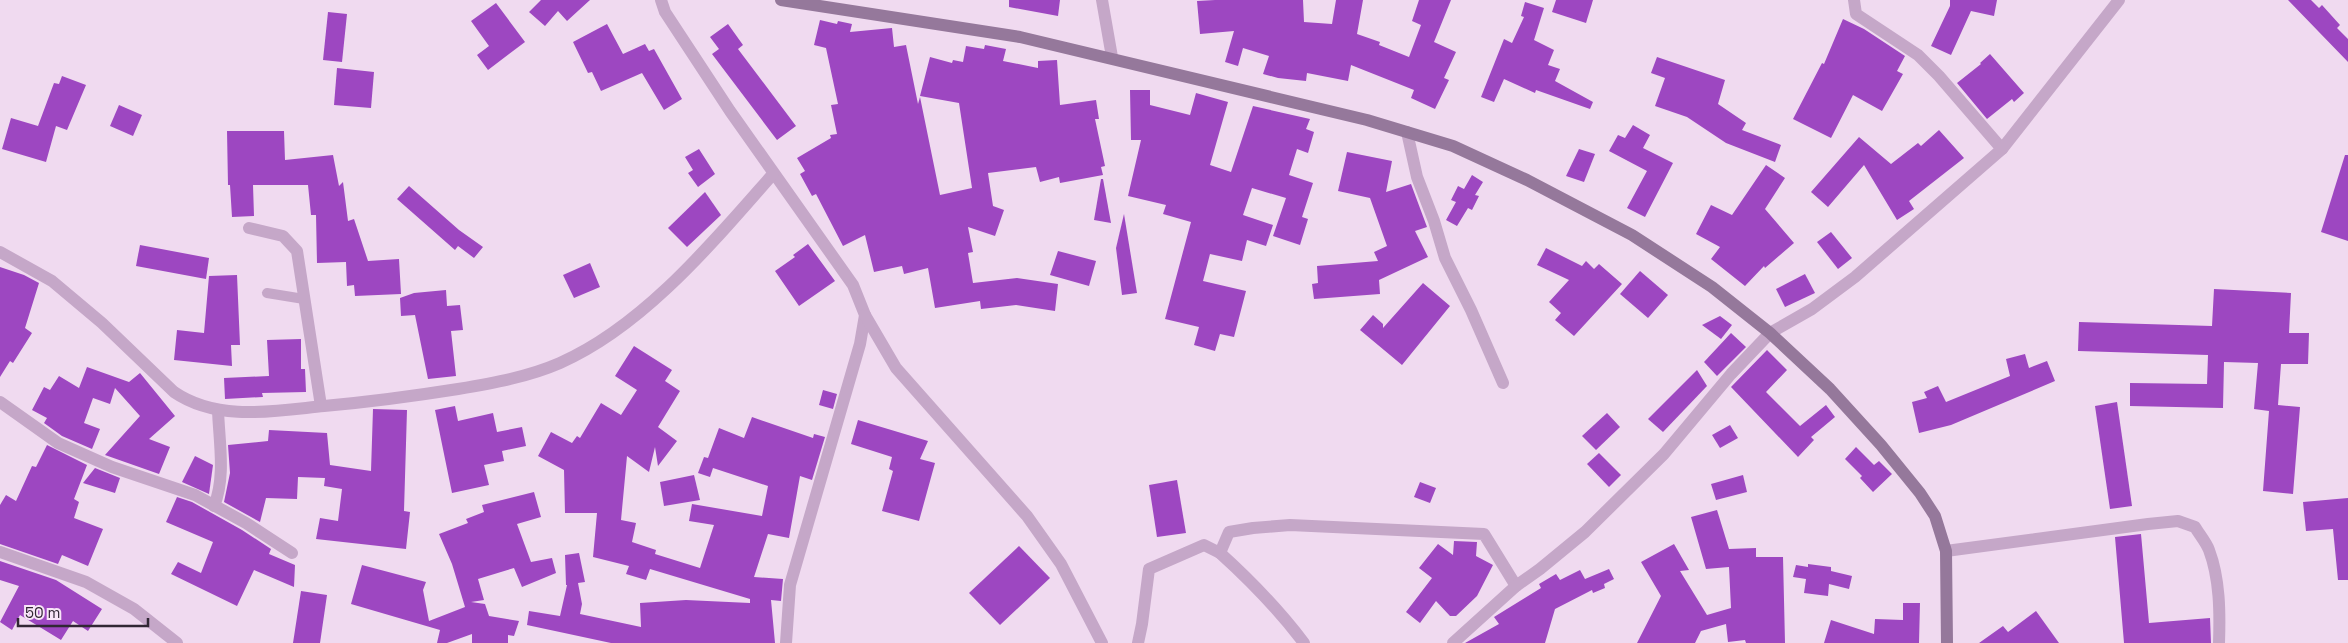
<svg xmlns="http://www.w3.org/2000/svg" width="2348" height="643" viewBox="0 0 2348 643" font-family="'Space Grotesk',sans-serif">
	<rect width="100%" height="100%" fill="#f0daf0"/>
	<g fill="#9d47c1">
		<polygon points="541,0 590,0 567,21 558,11 545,26 529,12"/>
		<polygon points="1009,0 1060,0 1058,16 1009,7"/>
		<polygon points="1215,0 1303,0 1304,22 1332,24 1336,0 1363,0 1357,34 1380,42 1379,45 1409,57 1421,25 1412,21 1419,0 1451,0 1434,42 1456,52 1444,78 1449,80 1435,109 1411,98 1414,90 1351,65 1348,81 1307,73 1306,81 1278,78 1263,74 1269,56 1243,48 1238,66 1225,62 1234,31 1200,34 1197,1"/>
		<polygon points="1556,0 1593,0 1586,23 1552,12"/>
		<polygon points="1950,0 1997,0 1994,16 1971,11 1951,55 1931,46 1950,6"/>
		<polygon points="2288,0 2311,0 2319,8 2322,5 2340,25 2337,28 2348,39 2348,62"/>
		<polygon points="1525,2 1544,8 1534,40 1554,50 1548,65 1560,69 1555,81 1593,102 1590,109 1536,90 1535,93 1504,79 1494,102 1481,97 1504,39 1512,43 1524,17 1521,16"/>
		<polygon points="496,3 525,42 488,70 477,55 489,46 471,21"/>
		<polygon points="328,12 347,14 342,62 323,60"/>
		<polygon points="1843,19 1864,29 1905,56 1897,71 1903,74 1882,111 1853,95 1831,138 1793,119 1822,63 1824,64"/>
		<polygon points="820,20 837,24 838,21 852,24 850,32 892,28 894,47 906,45 918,104 920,97 940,195 972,188 959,103 920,96 930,57 952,63 953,60 963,62 966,46 984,49 985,45 1006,49 1003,61 1038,68 1038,61 1057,60 1060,105 1096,100 1099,119 1095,119 1105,166 1101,167 1103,175 1060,183 1059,177 1040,182 1036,167 988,173 993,206 1004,210 995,236 968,227 973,252 968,253 973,283 1017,278 1058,284 1055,311 1016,305 981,309 980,301 935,308 928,268 904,274 902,266 874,272 865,235 843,246 816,194 812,196 800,174 805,171 797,158 831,138 830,135 837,134 831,105 838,104 826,48 814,45"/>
		<polygon points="607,24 623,54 645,44 649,51 654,49 682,99 664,110 642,73 601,91 592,72 588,73 573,42"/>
		<polygon points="728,24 743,45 738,49 796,126 777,140 712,54 719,49 710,37"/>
		<polygon points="1990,54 2024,93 2014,102 2012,99 1987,119 1957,83 1981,64 1980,63"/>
		<polygon points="1657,57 1725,80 1718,104 1746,123 1742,130 1781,145 1775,162 1726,143 1687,117 1655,106 1665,78 1651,73"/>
		<polygon points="337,68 374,72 371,108 334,105"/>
		<polygon points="62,76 86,85 67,130 56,126 46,162 2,149 11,118 38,126 54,83 59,84"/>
		<polygon points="1130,90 1150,90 1150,105 1190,115 1196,93 1228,102 1210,165 1231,172 1253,106 1310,119 1306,129 1314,132 1308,153 1297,149 1289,175 1313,183 1302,217 1308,219 1300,245 1273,236 1286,198 1252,188 1243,215 1273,225 1266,246 1247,240 1242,261 1210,254 1203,281 1246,291 1234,337 1220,334 1215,351 1194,345 1199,327 1165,319 1191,222 1163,214 1166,205 1128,196 1141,140 1131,140"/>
		<polygon points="119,105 142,115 133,136 110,126"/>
		<polygon points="1633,125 1650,135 1643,148 1673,163 1645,217 1627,208 1647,171 1609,151 1618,135 1625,138"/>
		<polygon points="1939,130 1964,158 1909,201 1914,209 1897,220 1864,165 1828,207 1811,192 1859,137 1891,164 1918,143 1921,146"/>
		<polygon points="227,131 284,131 285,160 333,155 339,186 343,182 348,221 354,219 368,261 399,259 401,294 355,296 354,285 347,286 346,262 317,263 316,215 311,215 308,185 253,185 254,216 232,217 230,185 228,185"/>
		<polygon points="699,149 715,174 698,187 688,173 693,170 685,157"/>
		<polygon points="1579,149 1595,154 1584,182 1566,176"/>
		<polygon points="1347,152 1392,161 1386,192 1411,184 1427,227 1415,231 1428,257 1379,280 1380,294 1314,299 1312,284 1318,283 1317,266 1378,261 1374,252 1387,246 1370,198 1338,191"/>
		<polygon points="2345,155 2348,155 2348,241 2321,232"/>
		<polygon points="1766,165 1785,178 1765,209 1794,243 1765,268 1764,266 1745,286 1711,259 1720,247 1696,234 1711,205 1732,215"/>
		<polygon points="1472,175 1483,182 1475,195 1479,196 1472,210 1468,208 1457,226 1446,220 1456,202 1451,200 1458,186 1464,189"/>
		<polygon points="1101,179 1103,179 1111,223 1094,220"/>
		<polygon points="409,186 459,230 483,247 474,258 458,246 455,250 397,199"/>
		<polygon points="705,192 721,215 687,247 668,228"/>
		<polygon points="1124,214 1137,293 1122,295 1116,248"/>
		<polygon points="1831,232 1852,258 1838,269 1817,242"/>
		<polygon points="808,244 835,281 799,306 775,271 795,257 793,255"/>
		<polygon points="140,245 209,258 206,279 136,266"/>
		<polygon points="1546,248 1582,266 1586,261 1594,269 1599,264 1622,284 1574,336 1555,320 1561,313 1549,302 1569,280 1537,265"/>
		<polygon points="1058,251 1096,261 1089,286 1050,275"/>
		<polygon points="590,263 600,287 574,298 563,275"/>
		<polygon points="0,267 24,275 39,283 25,328 32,333 13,363 10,361 0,377"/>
		<polygon points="1640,271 1668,295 1648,318 1620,294"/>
		<polygon points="1805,274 1815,293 1785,307 1776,289"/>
		<polygon points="237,275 240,345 231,345 232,366 174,360 177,330 204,333 209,276"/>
		<polygon points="1423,283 1450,306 1402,365 1360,330 1373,315 1383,324 1383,328"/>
		<polygon points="2214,289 2291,293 2289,333 2309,333 2308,364 2281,364 2278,405 2300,407 2293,494 2263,491 2269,411 2254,409 2258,363 2224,362 2223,408 2130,406 2130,383 2207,384 2208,355 2078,351 2079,322 2212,326"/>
		<polygon points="446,290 447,306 460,305 463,330 451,331 456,376 428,379 415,315 401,316 400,298 414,293"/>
		<polygon points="1720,316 1732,325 1721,339 1702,325"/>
		<polygon points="1731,333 1746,347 1717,376 1704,362"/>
		<polygon points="301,339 301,369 305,369 306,392 262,393 263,397 225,399 224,378 269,376 267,340"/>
		<polygon points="634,346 672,370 665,381 680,391 658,427 677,441 658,466 655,447 649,472 627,456 621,520 636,523 632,542 656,550 655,554 700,568 714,525 689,521 692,504 762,516 768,486 713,468 710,477 698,473 704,457 708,458 719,428 744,438 752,417 813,438 814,434 825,437 812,480 800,476 789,538 768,534 754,577 783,579 781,601 771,600 775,643 611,643 527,625 529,611 560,616 567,585 566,585 565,555 579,553 585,582 578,583 582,604 580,614 641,627 640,603 686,600 750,603 750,599 650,569 646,580 626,574 629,566 593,557 597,513 565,513 564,470 538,456 551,432 572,443 577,436 580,438 601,403 621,415 637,390 615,376"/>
		<polygon points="1767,350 1787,370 1766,392 1800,426 1826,405 1835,417 1811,437 1814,440 1798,457 1731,387"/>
		<polygon points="2025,354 2029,368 2047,361 2055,381 1951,425 1919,433 1912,402 1927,398 1924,392 1938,386 1946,402 2010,376 2006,359"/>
		<polygon points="87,367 129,382 140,373 175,416 149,439 170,447 159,474 105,455 140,416 115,388 110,404 93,398 84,423 100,429 92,449 62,436 44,423 47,418 32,410 44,387 50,390 59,376 79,388"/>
		<polygon points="1697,370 1707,386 1663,432 1648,419"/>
		<polygon points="823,390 837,394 833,409 819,405"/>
		<polygon points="2117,402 2132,506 2110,509 2095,406"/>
		<polygon points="455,406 458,421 493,413 497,432 522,427 526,446 502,451 504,461 484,465 489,485 452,493 435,410"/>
		<polygon points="373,409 407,410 404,511 410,512 406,549 316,539 320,518 338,521 342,489 324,486 325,478 298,477 297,499 266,498 260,522 224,502 230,473 228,445 268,441 269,430 327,433 330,465 371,471"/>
		<polygon points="1607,413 1620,427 1596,450 1582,436"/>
		<polygon points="858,420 928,441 920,459 935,463 919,521 882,511 893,471 889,469 892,457 851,444"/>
		<polygon points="1730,425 1738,438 1720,448 1712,435"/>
		<polygon points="47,445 87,465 74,499 79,502 74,518 103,529 88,566 62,555 58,564 0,544 0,505 6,495 16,501 32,466 36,467"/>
		<polygon points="1856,447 1874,465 1879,461 1892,474 1873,492 1860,478 1862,476 1845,459"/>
		<polygon points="1599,453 1621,475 1609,487 1587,464"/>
		<polygon points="195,456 213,465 209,494 182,482"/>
		<polygon points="95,468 120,478 115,493 83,483"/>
		<polygon points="694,475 700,500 664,506 660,482"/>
		<polygon points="1743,475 1747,492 1716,500 1711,484"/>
		<polygon points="1177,480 1186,533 1157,537 1149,485"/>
		<polygon points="1420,482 1436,488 1430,503 1414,497"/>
		<polygon points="534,492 541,517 517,524 531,562 552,558 556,573 522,587 514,568 478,579 484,600 471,602 485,604 489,616 519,621 514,636 508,635 508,643 472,643 472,634 447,643 437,643 440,630 351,604 362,565 426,582 423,590 429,621 465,607 452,564 439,534 468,523 466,519 484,512 482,505"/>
		<polygon points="177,497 192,502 242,530 271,549 269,554 295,565 294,587 254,570 237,606 171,574 178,562 201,573 213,542 166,522"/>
		<polygon points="2348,498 2348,580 2338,580 2333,529 2306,531 2303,502"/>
		<polygon points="1717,510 1729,549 1756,548 1756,557 1783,557 1785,643 1746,643 1745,640 1728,642 1726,624 1701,631 1695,643 1637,643 1661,596 1641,562 1674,544 1689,570 1680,571 1707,615 1731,608 1729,567 1706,569 1691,517"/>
		<polygon points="2141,534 2149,623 2210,618 2211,643 2124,643 2115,537"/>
		<polygon points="1454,541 1477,542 1476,556 1493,565 1477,596 1456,616 1450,616 1436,601 1420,623 1406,612 1432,578 1419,568 1438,544 1453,555"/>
		<polygon points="1019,546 1050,578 1000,625 969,593"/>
		<polygon points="0,561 56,580 102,609 88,631 73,621 61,640 20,615 12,630 0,622 19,586 0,580"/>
		<polygon points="1808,564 1831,567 1831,571 1852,576 1849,589 1829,584 1828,596 1804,593 1806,579 1793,577 1796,565 1808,567"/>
		<polygon points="1609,569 1614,579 1604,584 1605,588 1593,593 1592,590 1555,609 1545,643 1465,643 1499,624 1494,617 1541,588 1539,584 1556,574 1560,580 1580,570 1585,579"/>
		<polygon points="301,591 327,595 320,643 293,643"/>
		<polygon points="1903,603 1920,603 1919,643 1824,643 1831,620 1874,634 1875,619 1903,620"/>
		<polygon points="2036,611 2059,643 1979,643 2003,626 2008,632"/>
	</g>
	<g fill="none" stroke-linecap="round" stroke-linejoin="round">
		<polyline stroke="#c5a7c8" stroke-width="10" points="267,293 304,299"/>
		<g stroke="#c5a7c8" stroke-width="12">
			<polyline points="661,0 665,12 730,111 853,285 865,315 860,344 790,585 786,643"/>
			<polyline points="1102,0 1112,57"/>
			<polyline points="1854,0 1856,14 1918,55 1939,76 2002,149"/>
			<polyline points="1407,132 1417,177 1434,221 1445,258 1471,310 1503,383"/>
			<polyline points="249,228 283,236 297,251 321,406"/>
			<path d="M 0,252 L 52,281 L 102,323 L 174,392 C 218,422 274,411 324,406 C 369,402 414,396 458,389 C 493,383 528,377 560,363 C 644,326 714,241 773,174"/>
			<polyline points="865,315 896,368 1027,516 1061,564 1102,643"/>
			<polyline points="0,402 58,443 112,467 195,495 246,523 292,553"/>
			<path d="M 214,506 C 226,477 219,441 218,410"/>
			<path d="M 1946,551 L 2148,524 L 2178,521 L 2195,527 C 2199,534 2206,542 2209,550 C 2220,579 2220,613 2219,643"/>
			<polyline points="0,552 86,582 134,609 177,643"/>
			<polyline points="1138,643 1142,624 1149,569 1204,545 1220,553"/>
			<path d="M 1304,643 C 1279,610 1251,581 1220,553 L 1229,532 L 1253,528 L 1290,525 L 1484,534 L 1516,586"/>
			<polyline points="1453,643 1516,586 1540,569 1585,532 1664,454 1731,374 1770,333 1812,309 1855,277 2002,149 2119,0"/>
		</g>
		<polyline stroke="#95789b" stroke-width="12" points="781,0 1020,37 1367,120 1453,146 1527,180 1632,235 1712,287 1770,333 1830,389 1881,445 1920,493 1935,516 1946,551 1947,643"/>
	</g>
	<path d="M18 618v8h130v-8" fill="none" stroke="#312734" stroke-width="2.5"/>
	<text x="25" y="618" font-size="15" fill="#312734" stroke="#f8e6f8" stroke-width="4" paint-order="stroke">50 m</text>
</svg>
